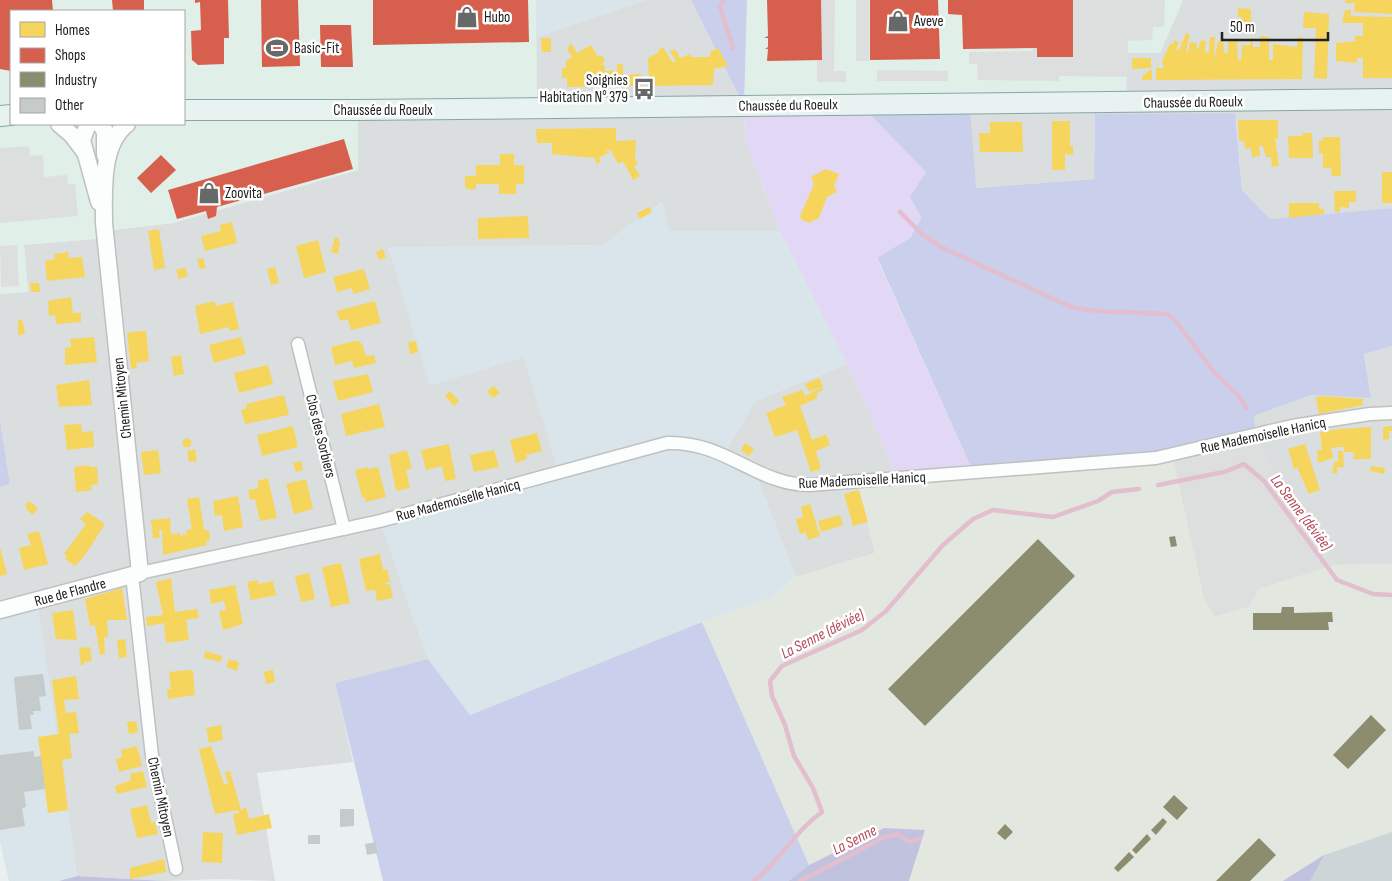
<svg xmlns="http://www.w3.org/2000/svg" width="1392" height="881" viewBox="0 0 1392 881" font-family="'Sofia Sans Condensed',sans-serif">
	<rect width="100%" height="100%" fill="#eaefef"/>
	<g fill="#dbdede">
		<polygon points="645,0 691,0 744,106 745,139 780,231 668,231 662,203 602,245 388,248 524,357 559,472 380,521 428,659 335,683 353,762 257,773 275,881 219,879 165,881 77,876 37,601 0,610 0,487 10,484 0,420 0,294 28,292 24,245 105,238 104,231 173,223 358,170 358,110 537,108 536,37"/>
		<polygon points="1183,0 1392,0 1392,208 1270,219 1242,190 1236,119 1095,114 1094,179 975,188 970,104 1127,53 1160,53"/>
		<polygon points="1392,346 1392,564 1335,565 1265,459 1256,434 1254,416 1311,395 1371,397 1364,353"/>
		<polygon points="847,364 898,478 857,481 875,553 796,577 753,468 724,454 755,401"/>
	</g>
	<g fill="#e0f0e8" fill-rule="evenodd">
		<path d="M 0,0 L 536,0 L 537,108 L 358,111 L 358,170 L 173,223 L 105,231 L 105,238 L 24,245 L 28,292 L 0,294 ZM 11,11 L 184,11 L 184,124 L 11,124 Z"/>
		<polygon points="747,0 1183,0 1160,53 1127,53 1126,102 744,106"/>
	</g>
	<polygon fill="#e2e8df" points="1172,455 1204,599 1214,617 1258,589 1335,565 1392,564 1392,832 1324,855 1283,881 909,881 925,831 884,828 809,865 702,622 771,597 796,577 875,553 857,481"/>
	<g fill="#dae5eb">
		<polygon points="536,0 645,0 536,37"/>
		<polygon points="663,203 668,231 780,231 847,364 755,401 724,454 753,468 796,577 771,597 702,622 470,715 428,659 380,521 559,472 524,357 430,386 388,247 602,245"/>
		<polygon points="37,600 77,876 59,881 9,881 0,842 0,610"/>
	</g>
	<polygon fill="#ccd5d8" points="1392,832 1392,881 1283,881 1324,855"/>
	<g fill="#cad0ec">
		<polygon points="691,0 747,0 744,106"/>
		<polygon points="970,104 976,188 1094,179 1095,114 1235,113 1242,190 1270,219 1392,208 1392,346 1364,354 1371,398 1311,395 1254,416 1256,434 1172,455 973,472 877,257 910,238 921,218 861,105"/>
		<polygon points="0,420 10,484 0,487"/>
		<polygon points="702,622 809,865 788,881 383,881 335,683 428,659 470,715"/>
	</g>
	<g fill="#c1c2de">
		<polygon points="884,828 925,830 909,881 788,881 809,865"/>
		<polygon points="1324,855 1310,881 1283,881"/>
		<polygon points="77,876 165,881 59,881"/>
	</g>
	<polygon fill="#e2d8f5" points="861,105 926,172 910,197 921,218 910,238 877,258 973,472 898,478 847,364 780,231 745,139 744,106"/>
	<g fill="#dddfdf">
		<polygon points="817,0 835,0 834,71 846,71 846,82 817,82"/>
		<rect x="856" y="0" width="13" height="61"/>
		<polygon points="1066,0 1165,0 1164,27 1153,27 1152,40 1128,41 1127,77 1059,76 1059,81 978,80 977,64 969,64 969,52 1033,51 1033,7"/>
		<polygon points="877,70 948,71 948,81 877,81"/>
		<polygon points="29,146 30,156 43,155 44,177 67,175 68,184 75,184 78,216 0,223 0,148"/>
		<polygon points="17,245 19,286 1,287 0,246"/>
		<polygon points="1256,434 1265,459 1335,565 1258,589 1250,606 1214,617 1204,599 1172,455"/>
	</g>
	<g fill="#f6d55c">
		<polygon points="1345,0 1392,0 1392,14 1354,12 1355,3 1345,3"/>
		<polygon points="1238,8 1251,9 1251,26 1242,25 1242,17 1238,17"/>
		<polygon points="1345,10 1351,10 1351,16 1392,17 1392,78 1363,78 1363,58 1357,58 1357,63 1336,61 1336,43 1355,41 1355,36 1363,36 1363,45 1363,23 1342,23"/>
		<polygon points="1304,12 1329,14 1327,79 1314,78 1316,28 1303,28"/>
		<polygon points="1186,33 1190,35 1186,50 1188,52 1190,42 1197,43 1196,49 1198,49 1201,40 1206,41 1205,53 1209,52 1210,37 1215,37 1214,61 1218,41 1223,41 1224,53 1228,53 1228,40 1237,41 1238,60 1241,60 1242,45 1250,45 1251,38 1253,38 1253,47 1260,47 1260,36 1269,37 1269,60 1273,60 1273,44 1297,47 1298,37 1303,37 1302,79 1156,80 1156,68 1164,68 1162,61 1170,44 1173,44 1175,40 1179,42 1176,50 1179,50"/>
		<polygon points="541,38 551,38 551,52 542,52"/>
		<polygon points="571,43 577,53 591,45 598,57 602,55 605,62 601,64 605,66 605,71 617,71 617,64 623,64 623,75 641,74 641,86 567,87 567,78 562,78 562,68 566,68 566,61 572,57 567,49"/>
		<polygon points="663,47 672,62 676,62 670,51 675,49 680,58 690,54 691,57 710,57 710,52 718,48 728,66 714,69 713,85 649,86 648,58 659,52 658,50"/>
		<polygon points="1132,58 1151,58 1151,68 1132,69"/>
		<polygon points="1152,69 1152,80 1142,80 1142,76"/>
		<polygon points="1238,120 1278,120 1278,139 1275,139 1279,166 1272,167 1271,157 1266,157 1263,146 1259,146 1260,156 1252,157 1251,148 1245,149 1244,141 1239,141"/>
		<polygon points="1052,121 1070,121 1070,146 1073,146 1073,155 1065,154 1065,170 1052,170"/>
		<polygon points="990,122 1022,122 1023,152 980,152 979,133 990,133"/>
		<polygon points="616,128 616,141 636,140 635,159 638,164 634,166 640,176 633,180 623,161 618,164 611,150 604,151 610,152 599,158 601,162 596,164 595,158 552,154 552,143 537,143 536,129"/>
		<polygon points="1302,133 1312,133 1313,158 1289,158 1288,136 1303,136"/>
		<polygon points="1323,137 1340,137 1341,176 1332,176 1331,168 1323,168 1323,153 1319,153 1319,140 1323,141"/>
		<polygon points="500,154 514,154 514,165 524,165 524,184 516,184 516,194 499,194 499,184 476,184 476,188 472,190 465,188 465,176 476,176 476,165 500,165"/>
		<polygon points="826,169 839,174 834,186 837,192 827,197 819,218 809,223 802,220 800,216 814,184 811,177"/>
		<rect x="1382" y="172" width="10" height="31"/>
		<polygon points="1334,191 1356,191 1356,202 1349,202 1349,208 1340,207 1340,212 1335,212"/>
		<polygon points="1289,203 1319,203 1319,208 1324,209 1324,214 1289,218"/>
		<polygon points="649,207 652,212 640,219 637,213"/>
		<polygon points="528,216 529,238 478,239 478,218"/>
		<polygon points="232,222 237,243 205,251 201,236 221,231 220,225"/>
		<polygon points="159,229 165,268 154,270 148,231"/>
		<polygon points="335,237 339,238 338,241 340,242 338,254 331,252"/>
		<polygon points="318,240 326,272 304,278 296,246"/>
		<polygon points="383,249 386,258 379,260 376,252"/>
		<polygon points="68,252 69,258 82,257 85,277 47,281 45,261 55,259 54,254"/>
		<polygon points="203,258 206,268 200,269 197,259"/>
		<polygon points="185,267 188,276 179,279 176,270"/>
		<polygon points="275,267 279,283 271,285 267,269"/>
		<polygon points="364,269 370,289 353,294 352,288 337,292 333,277"/>
		<polygon points="30,283 39,283 40,292 31,292"/>
		<polygon points="71,297 73,313 81,313 81,322 56,324 55,315 49,316 48,301"/>
		<polygon points="214,301 216,306 233,302 239,329 230,331 229,327 200,334 195,306"/>
		<polygon points="375,301 381,323 351,330 348,319 340,321 337,311"/>
		<polygon points="22,319 25,334 18,335 18,320"/>
		<polygon points="141,331 146,331 149,361 136,363 137,368 131,369 127,333"/>
		<polygon points="94,337 97,362 65,365 65,348 71,347 70,339"/>
		<polygon points="241,337 246,354 214,363 209,345"/>
		<polygon points="354,341 359,341 362,344 366,356 374,355 376,363 354,368 352,361 335,365 331,347"/>
		<polygon points="416,341 418,352 410,354 408,342"/>
		<polygon points="181,355 184,374 174,376 171,357"/>
		<polygon points="268,365 273,384 239,393 234,373"/>
		<polygon points="368,374 373,392 338,401 333,381"/>
		<polygon points="819,378 823,386 809,392 805,384"/>
		<polygon points="89,380 92,405 59,407 56,385"/>
		<polygon points="494,386 500,393 493,398 487,391"/>
		<polygon points="822,387 823,390 817,393 817,398 800,406 812,440 826,434 830,445 816,451 821,469 811,472 797,430 775,437 766,413 786,405 782,397 802,390 805,396"/>
		<polygon points="450,391 459,401 454,406 445,396"/>
		<polygon points="284,395 289,415 245,424 241,410 247,408 246,404"/>
		<polygon points="1323,396 1363,399 1363,405 1319,414 1316,397"/>
		<polygon points="379,404 385,427 346,436 341,414"/>
		<polygon points="81,424 82,432 93,431 94,447 67,450 64,425"/>
		<polygon points="293,426 298,447 262,456 257,435"/>
		<polygon points="1392,426 1392,431 1389,431 1389,439 1383,440 1383,427"/>
		<polygon points="1371,427 1371,459 1353,459 1354,452 1344,452 1344,447 1339,447 1331,448 1333,458 1318,463 1317,450 1322,450 1320,432 1339,429"/>
		<polygon points="537,433 542,451 526,455 527,459 516,463 510,440"/>
		<circle cx="187" cy="443" r="4.5"/>
		<polygon points="745,443 754,449 749,456 741,450"/>
		<polygon points="449,444 456,479 445,481 442,466 426,470 421,450"/>
		<polygon points="1305,444 1320,490 1309,494 1297,467 1294,469 1288,449"/>
		<polygon points="195,449 197,461 189,462 187,451"/>
		<polygon points="158,450 161,473 144,475 141,452"/>
		<polygon points="407,450 412,468 406,470 410,488 396,491 389,455"/>
		<polygon points="494,450 499,467 474,472 470,455"/>
		<polygon points="1338,451 1343,451 1344,467 1337,467 1337,474 1332,473 1334,462 1338,462"/>
		<polygon points="301,461 303,470 296,472 293,463"/>
		<polygon points="89,465 89,467 97,467 98,484 91,485 92,490 76,492 74,467"/>
		<polygon points="1371,466 1385,468 1384,474 1370,471"/>
		<polygon points="367,467 368,469 378,467 386,497 366,502 364,497 362,497 355,470"/>
		<polygon points="268,478 277,518 260,521 255,499 250,500 248,490 259,488 257,481"/>
		<polygon points="306,479 313,509 294,514 286,484"/>
		<polygon points="859,490 868,522 853,526 844,494"/>
		<polygon points="238,496 243,527 224,531 222,515 215,516 213,501"/>
		<polygon points="199,497 204,530 209,530 210,540 206,541 207,545 163,555 162,530 159,530 160,538 153,538 151,520 170,518 171,534 180,533 180,536 187,534 186,530 192,529 187,499"/>
		<polygon points="29,501 38,508 33,515 26,509 27,507 25,506"/>
		<polygon points="810,504 820,536 808,540 806,532 800,534 796,519 803,517 801,507"/>
		<polygon points="87,512 105,524 85,555 75,566 65,559 67,556 64,554 86,524 80,519"/>
		<polygon points="840,515 843,525 821,532 818,521"/>
		<polygon points="39,531 48,564 24,570 19,548 31,545 27,534"/>
		<polygon points="0,547 7,574 0,576"/>
		<polygon points="380,554 383,570 387,569 390,582 385,583 386,585 390,584 393,598 377,601 375,590 366,591 359,559"/>
		<polygon points="341,563 350,603 331,607 322,567"/>
		<polygon points="309,573 315,599 301,602 295,576"/>
		<polygon points="171,578 175,612 197,609 199,618 186,620 189,640 166,643 164,623 147,626 146,617 163,615 156,582"/>
		<polygon points="258,580 258,584 273,581 276,595 251,600 247,582"/>
		<polygon points="235,585 243,624 223,630 219,611 226,610 224,601 211,604 209,590"/>
		<polygon points="122,588 127,620 107,620 108,637 104,637 105,654 100,655 95,625 90,626 85,599"/>
		<polygon points="73,610 77,640 56,639 52,613"/>
		<polygon points="125,639 127,657 119,658 117,640"/>
		<polygon points="90,647 92,661 84,662 84,665 81,665 79,648"/>
		<polygon points="205,651 222,656 221,662 204,658"/>
		<polygon points="229,659 239,662 237,671 226,667"/>
		<polygon points="189,670 193,671 195,695 168,699 167,689 171,689 169,672"/>
		<polygon points="273,670 275,682 266,684 264,672"/>
		<polygon points="76,676 79,699 64,700 66,713 76,712 79,733 69,734 72,758 62,760 68,810 48,813 38,737 59,734 52,680"/>
		<polygon points="136,721 138,732 129,734 127,722"/>
		<polygon points="221,725 223,740 209,743 206,728"/>
		<polygon points="137,746 142,766 119,772 116,759 122,757 121,750"/>
		<polygon points="211,746 224,784 228,784 225,772 230,771 241,810 246,807 249,819 269,814 272,828 237,835 233,814 239,813 238,810 215,814 199,749"/>
		<polygon points="143,771 147,787 117,794 115,786 131,780 130,774"/>
		<polygon points="147,805 151,823 155,822 158,834 137,838 130,809"/>
		<polygon points="203,832 223,833 222,863 202,862"/>
		<polygon points="164,859 166,872 130,879 130,868"/>
	</g>
	<g fill="#d6604d">
		<polygon points="0,0 52,0 53,11 11,11 11,71 0,69"/>
		<polygon points="112,0 144,0 144,11 113,11"/>
		<polygon points="195,0 228,0 229,38 224,38 224,64 198,65 192,60 191,31 201,30 200,2 195,3"/>
		<polygon points="261,0 298,0 300,66 262,67"/>
		<polygon points="373,0 528,0 529,42 373,45"/>
		<polygon points="767,0 821,0 822,60 767,61 768,49 765,49 768,47 768,38 764,38 768,36"/>
		<polygon points="870,0 938,0 940,59 870,60"/>
		<polygon points="948,0 1073,0 1073,57 1037,57 1037,48 963,49 962,15 948,14"/>
		<polygon points="320,25 351,25 353,67 321,67"/>
		<polygon points="344,139 353,169 217,207 216,216 208,219 206,211 177,219 168,190"/>
		<polygon points="161,155 176,170 151,193 137,178"/>
	</g>
	<g fill="#8c8c6e">
		<polygon points="1175,536 1177,546 1171,547 1169,537"/>
		<polygon points="1038,539 1075,576 925,726 888,689"/>
		<polygon points="1282,607 1294,607 1294,613 1332,612 1333,622 1328,622 1329,630 1253,630 1253,613 1281,613"/>
		<polygon points="1371,715 1386,730 1348,769 1333,755"/>
		<polygon points="1174,795 1188,808 1177,820 1163,807"/>
		<polygon points="1163,818 1167,822 1156,835 1151,830"/>
		<polygon points="1005,824 1013,832 1005,840 997,833"/>
		<polygon points="1147,834 1151,839 1136,854 1132,850"/>
		<polygon points="1259,838 1276,855 1250,881 1216,881"/>
		<polygon points="1129,852 1134,857 1118,872 1114,868"/>
	</g>
	<g fill="none" stroke-linecap="round" stroke-linejoin="round">
		<g stroke="#e2bece" stroke-width="4.5">
			<polyline points="724,0 720,7 733,48"/>
			<polyline points="900,212 922,234 941,247 1071,307 1096,311 1167,314 1174,319 1214,372 1239,396 1246,408"/>
			<polyline points="1158,485 1224,472 1244,464 1264,481 1337,580 1373,594 1392,595"/>
			<path d="M 754,881 C 780,861 795,831 822,812 L 813,788 L 794,756 L 785,725 L 772,696 L 770,681 L 782,666 L 862,630 L 886,611 L 943,545 L 973,519 L 993,510 L 1053,517 L 1098,501 L 1112,492 L 1139,489"/>
			<polyline points="800,881 885,837 898,834 909,842 920,838"/>
		</g>
	</g>
	<g fill="#c5caca">
		<polygon points="43,674 46,696 39,697 41,711 33,711 34,715 30,715 32,729 19,730 14,677"/>
		<polygon points="34,751 34,757 41,756 45,789 24,792 26,807 22,808 25,826 0,830 0,755"/>
		<polygon points="340,809 354,809 354,826 340,827"/>
		<rect x="308" y="835" width="12" height="9"/>
		<polygon points="376,842 377,853 367,855 365,844"/>
	</g>
	<g fill="none" stroke-linecap="round" stroke-linejoin="round">
		<g stroke="#bfc1c1" stroke-width="15">
			<g id="minor">
				<polyline points="298,344 344,529"/>
				<path d="M 140,573 L 380,521 L 667,443 C 725,441 757,485 809,485 L 1156,458 L 1292,426 L 1370,414 L 1392,413"/>
				<polyline points="132,575 152,756 176,869"/>
			</g>
		</g>
		<g stroke="#bfc1c1" stroke-width="19">
			<g id="tertiary">
				<polyline points="59,124 72,135 84,151"/>
				<polyline points="88,124 82,140 99,202"/>
				<polyline points="100,124 105,131 105,155"/>
				<path d="M 0,610 L 140,573 L 104,223 C 104,193 100,145 127,124"/>
			</g>
		</g>
		<g stroke="#86a6a6" stroke-width="22">
			<g id="primary">
				<polyline points="184,110 358,110 1392,99"/>
				<polyline points="0,116 11,115"/>
			</g>
		</g>
		<use href="#minor" stroke="#fcfdfd" stroke-width="12"/>
		<use href="#tertiary" stroke="#fcfdfd" stroke-width="16"/>
		<use href="#primary" stroke="#e7f2f1" stroke-width="20"/>
	</g>
	<defs>
		<g id="shop-bare" transform="scale(1.725)"><path d="M-5-2.5h2.3a2.7 3.5 0 0 1 5.4 0H5L5.5 6h-11ZM-1.5-2.5h3a1.5 2.3 0 0 0-3 0Z" fill="#676969" stroke="#fff" stroke-width="2.5" paint-order="stroke"/></g>
		<g id="stadium-bare" transform="scale(1.725)"><path d="M0-5a6.5 5 0 1 0 0 10a6.5 5 0 1 0 0-10ZM-3.5-1.8h7v3.6h-7Z" fill="#676969" stroke="#fff" stroke-width="2.5" paint-order="stroke"/></g>
		<g id="bus-bare" transform="scale(1.725)"><path d="M-5-6H5V4H4V6H2V4H-2V6H-4V4H-5ZM-3.5-4V0h7V-4ZM-3.5 1.2v1.5H-2V1.2ZM2 1.2v1.5H3.5V1.2Z" fill="#676969" stroke="#fff" stroke-width="2.5" paint-order="stroke"/></g>
	</defs>
	<g fill-rule="evenodd">
		<use href="#shop-bare" x="467" y="17"/>
		<use href="#shop-bare" x="898" y="21"/>
		<use href="#stadium-bare" x="277" y="48"/>
		<use href="#bus-bare" x="644" y="89"/>
		<use href="#shop-bare" x="209" y="193"/>
	</g>
	<g text-anchor="middle" stroke-width="5" stroke-linejoin="round" paint-order="stroke">
		<g font-size="15" fill="#212121" stroke="#fff" text-anchor="start">
			<text x="484" y="22">Hubo</text>
			<text x="914" y="26">Aveve</text>
			<text x="294" y="53">Basic-Fit</text>
			<text x="628" y="85" text-anchor="end">Soignies<tspan x="628" dy="17">Habitation N° 379</tspan></text>
			<text x="225" y="198">Zoovita</text>
		</g>
		<g font-size="15" fill="#212121" stroke="#fff">
			<text transform="translate(1193 102) rotate(-1)" y="5">Chaussée du Roeulx</text>
			<text transform="translate(788 105) rotate(-1)" y="5">Chaussée du Roeulx</text>
			<text x="383" y="115">Chaussée du Roeulx</text>
			<text transform="translate(122 398) rotate(-96)" y="5">Chemin Mitoyen</text>
			<text transform="translate(1263 435) rotate(-12)" y="5">Rue Mademoiselle Hanicq</text>
			<text transform="translate(321 436) rotate(76)" y="5">Clos des Sorbiers</text>
			<text transform="translate(862 480) rotate(-3)" y="5">Rue Mademoiselle Hanicq</text>
			<text transform="translate(458 500) rotate(-15)" y="5">Rue Mademoiselle Hanicq</text>
			<text transform="translate(70 592) rotate(-15)" y="5">Rue de Flandre</text>
			<text transform="translate(161 797) rotate(78)" y="5">Chemin Mitoyen</text>
		</g>
		<g font-size="16" font-style="italic" fill="#b24c5c" stroke="#fff">
			<text transform="translate(1302 512) rotate(53)" y="6">La Senne (déviée)</text>
			<text transform="translate(822 633) rotate(-27)" y="6">La Senne (déviée)</text>
			<text transform="translate(854 839) rotate(-27)" y="6">La Senne</text>
		</g>
	</g>
	<rect x="10" y="10" width="175" height="115" fill="#ffffff" stroke="#a6a6a6"/>
	<rect x="20" y="22" width="25" height="15" fill="#f6d55c" stroke="#a6a6a6"/>
	<text x="55" y="35" font-size="15" fill="#212121">Homes</text>
	<rect x="20" y="48" width="25" height="15" fill="#d6604d" stroke="#a6a6a6"/>
	<text x="55" y="60" font-size="15" fill="#212121">Shops</text>
	<rect x="20" y="72" width="25" height="15" fill="#8c8c6e" stroke="#a6a6a6"/>
	<text x="55" y="85" font-size="15" fill="#212121">Industry</text>
	<rect x="20" y="98" width="25" height="15" fill="#c5caca" stroke="#a6a6a6"/>
	<text x="55" y="110" font-size="15" fill="#212121">Other</text>
	<path d="M1222 32v8h106v-8" fill="none" stroke="#212121" stroke-width="2.5"/>
	<text x="1230" y="32" font-size="15" fill="#212121" stroke="#ffffff" stroke-width="4" paint-order="stroke">50 m</text>
</svg>
